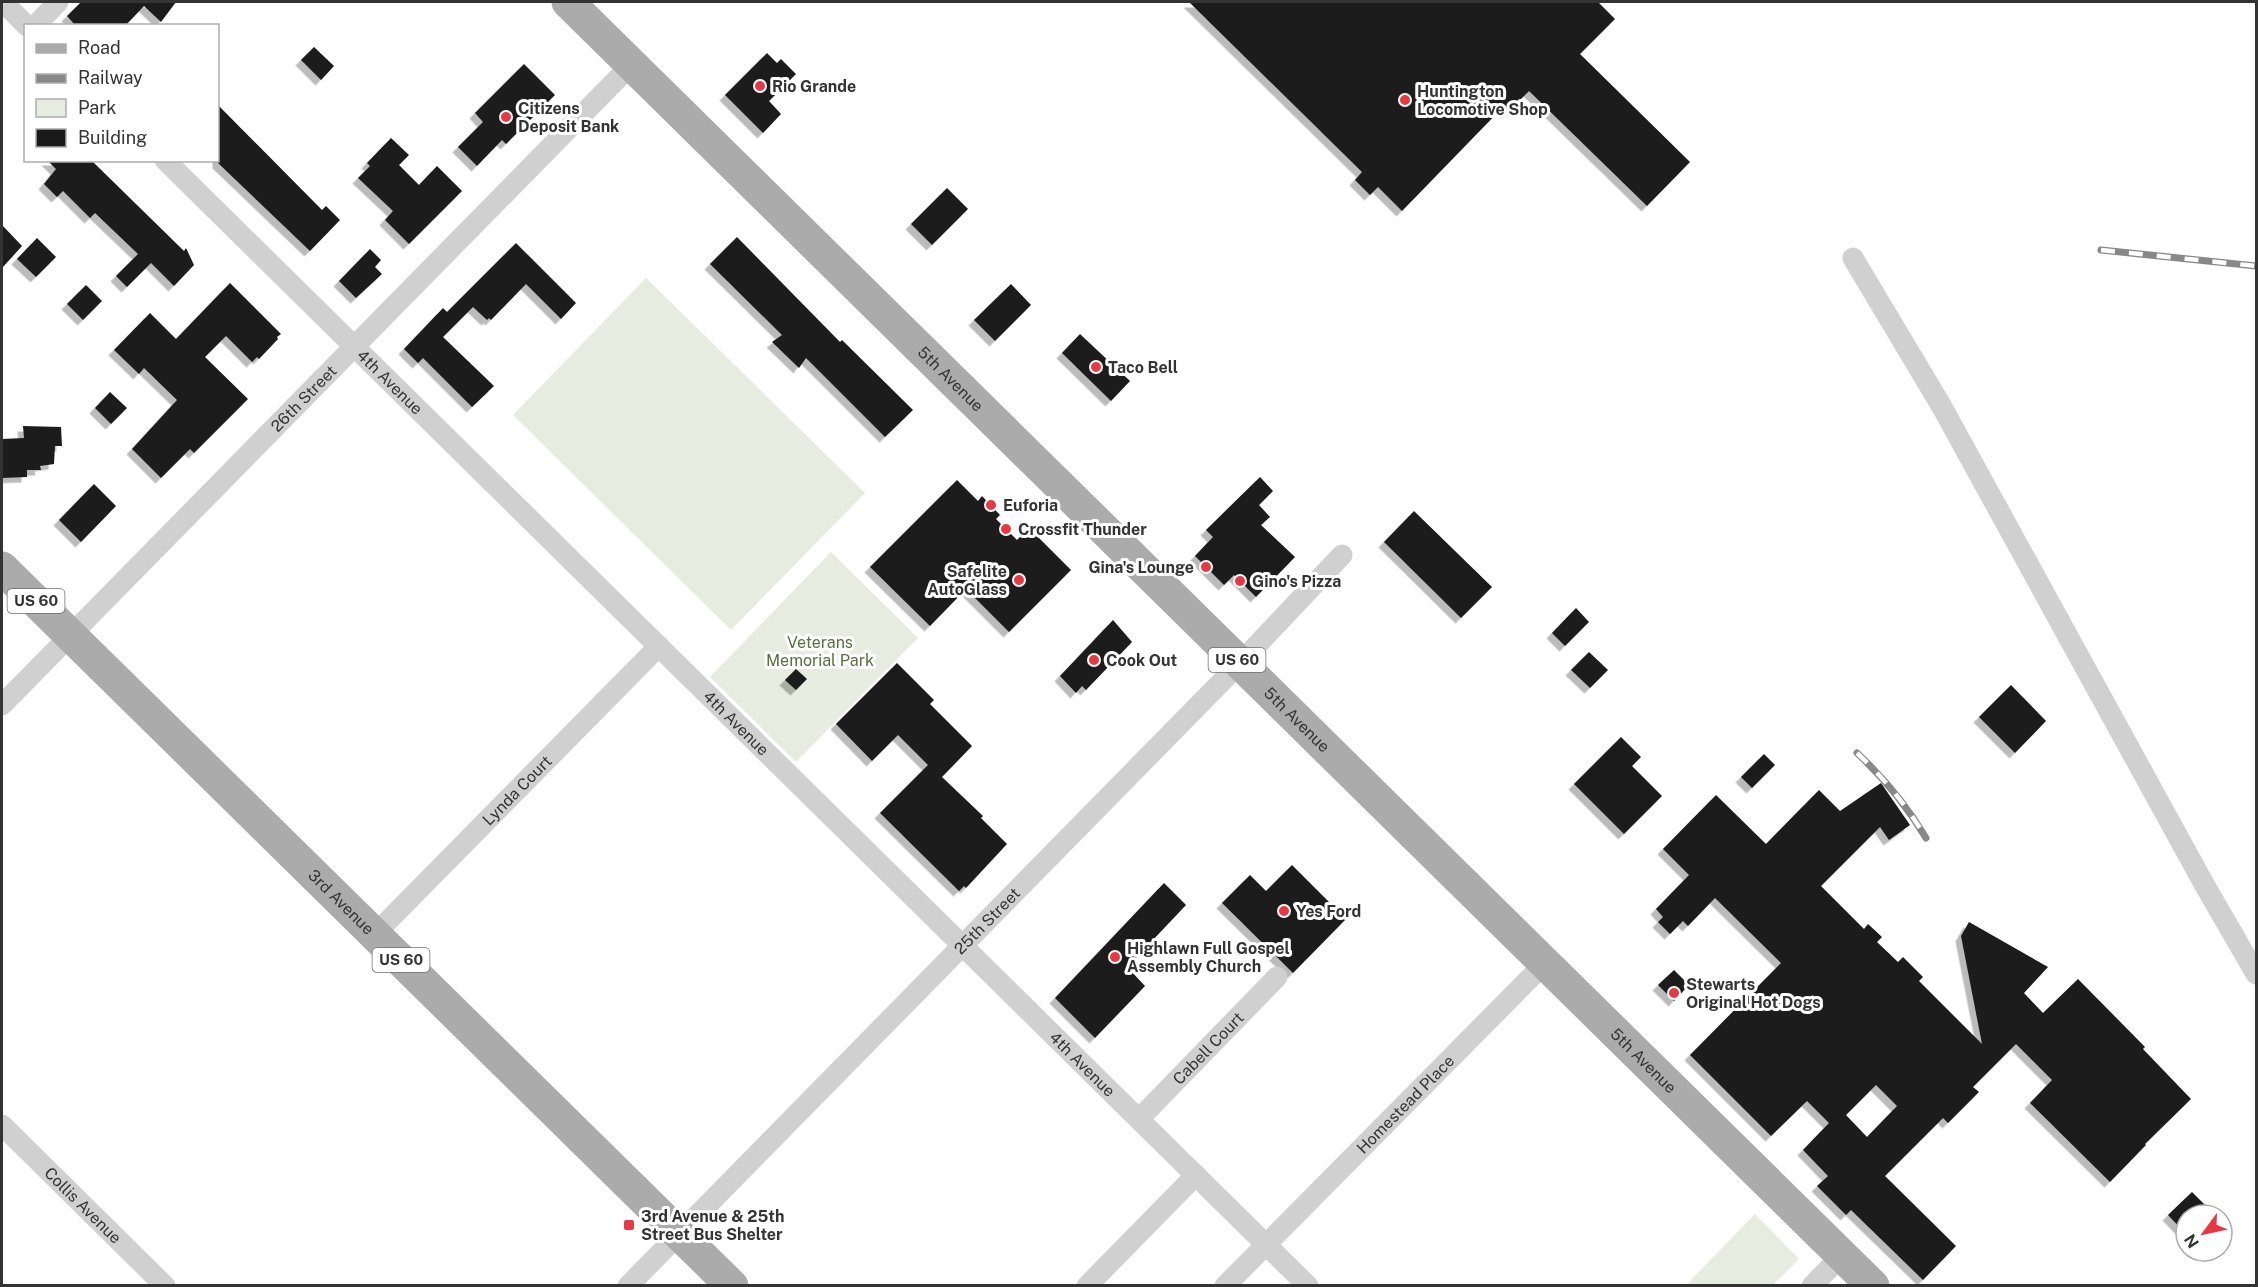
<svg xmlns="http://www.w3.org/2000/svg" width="2258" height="1287" viewBox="0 0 2258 1287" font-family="'Public Sans',sans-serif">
	<defs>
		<filter id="shadow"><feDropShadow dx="-5.5" dy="5.5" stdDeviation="0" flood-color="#0004"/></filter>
	</defs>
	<rect width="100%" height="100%" fill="#fff"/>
	<g fill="#e6ecdf">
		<polygon points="646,278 865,493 731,630 513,415"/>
		<polygon points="831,552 918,638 796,762 710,677"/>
		<polygon points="1755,1214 1799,1259 1773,1285 1686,1285"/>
	</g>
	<g fill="#1a1a1a" fill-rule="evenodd" filter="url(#shadow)">
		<polygon points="81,2 176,2 161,22 144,6 125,26 76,26 67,16"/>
		<polygon points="1189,2 1598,2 1615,19 1580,54 1690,162 1647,206 1529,91 1507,113 1502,108 1402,211 1378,187 1370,195 1355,180 1362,172"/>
		<polygon points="314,47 334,66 321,80 301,60"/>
		<polygon points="767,53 777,63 781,59 796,74 769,101 781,114 763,133 725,95"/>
		<polygon points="524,64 555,95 506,144 502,140 477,166 458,147 483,122 475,113"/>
		<polygon points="218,105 322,210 326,206 340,220 310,251 218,163"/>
		<polygon points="391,138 409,155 399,165 419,185 437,166 462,191 409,244 385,220 393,211 358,178 370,166 367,163"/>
		<polygon points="47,160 91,160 184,251 186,248 194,265 174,286 151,263 127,287 116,276 138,254 95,213 90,218 63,191 57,197 44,184 56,169"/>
		<polygon points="947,188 968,209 932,245 911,224"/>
		<polygon points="2,225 22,246 2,268"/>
		<polygon points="737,237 840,342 842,340 913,410 885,437 806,358 799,368 772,342 782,335 710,264"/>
		<polygon points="37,238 56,257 36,277 17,259"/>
		<polygon points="516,243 576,303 561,319 526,284 491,320 489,318 487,320 473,307 443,337 494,386 472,407 423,358 418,363 404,349 443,308 447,312"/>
		<polygon points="370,249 381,260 375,267 382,274 356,298 339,281"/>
		<polygon points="230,283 281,334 277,337 278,339 259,359 257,357 252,362 226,336 205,357 248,399 194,453 190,449 161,478 132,449 177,400 144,368 139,374 114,350 150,313 176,339"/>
		<polygon points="1011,284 1031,305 995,341 974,320"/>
		<polygon points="86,285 102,301 83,320 67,304"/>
		<polygon points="1080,334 1130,381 1111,401 1062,353"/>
		<polygon points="110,392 127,408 111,424 95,408"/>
		<polygon points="23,426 61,427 62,446 55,446 54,464 40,466 41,470 27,470 27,477 2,478 2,439 24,438"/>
		<polygon points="1260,477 1273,491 1259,505 1270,517 1261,525 1295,557 1256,597 1234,575 1224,585 1195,556 1213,537 1206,530"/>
		<polygon points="957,480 978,501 982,496 1000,515 996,519 1017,540 1029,528 1071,570 1009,632 966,589 930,626 870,567"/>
		<polygon points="94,484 116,506 81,542 59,520"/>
		<polygon points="1414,511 1492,587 1461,618 1384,542"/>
		<polygon points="1576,608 1589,622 1565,646 1552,633"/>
		<polygon points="1113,620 1132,642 1086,690 1082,686 1076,693 1060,676"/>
		<polygon points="1589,652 1608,670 1590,688 1571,670"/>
		<polygon points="897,663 934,700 930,704 972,746 942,777 983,816 981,818 1007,844 966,888 964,886 959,891 880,813 928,765 898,735 872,761 836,724"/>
		<polygon points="796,669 807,679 796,690 785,680"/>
		<polygon points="2011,685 2046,721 2015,753 1979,717"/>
		<polygon points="1621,737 1641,757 1632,766 1662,796 1624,834 1574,784"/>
		<polygon points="1764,754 1775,765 1752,788 1741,777"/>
		<path d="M 1881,783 L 1910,825 L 1889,840 L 1880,827 L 1821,886 L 1864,929 L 1868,924 L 1882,937 L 1877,942 L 1898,962 L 1903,957 L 1923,977 L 1919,981 L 1982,1044 L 1961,936 L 1969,922 L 2048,967 L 2024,993 L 2043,1013 L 2078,979 L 2145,1047 L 2143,1049 L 2191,1099 L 2145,1144 L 2146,1145 L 2110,1182 L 2030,1103 L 2052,1080 L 2016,1044 L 1973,1087 L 1979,1092 L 1948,1123 L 1943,1118 L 1885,1176 L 1956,1246 L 1923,1280 L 1851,1210 L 1846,1215 L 1817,1186 L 1828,1176 L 1803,1150 L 1829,1123 L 1807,1101 L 1771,1136 L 1690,1055 L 1781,963 L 1715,898 L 1688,926 L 1683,921 L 1670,934 L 1658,922 L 1663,917 L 1656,909 L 1689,875 L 1663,849 L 1716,795 L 1766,844 L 1819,790 L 1840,811 ZM 1876,1085 L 1897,1106 L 1867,1137 L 1846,1115 Z"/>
		<polygon points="1292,865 1346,919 1293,973 1222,903 1250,875 1266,891"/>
		<polygon points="1164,883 1186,905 1130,964 1132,966 1129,969 1145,986 1095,1038 1055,998"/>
		<polygon points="1674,970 1689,985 1674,1001 1658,985"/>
		<polygon points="2192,1192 2208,1208 2201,1215 2186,1215 2186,1234 2168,1215"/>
	</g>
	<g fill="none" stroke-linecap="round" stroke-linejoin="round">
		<g stroke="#d0d0d0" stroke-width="21">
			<polyline points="3,2 27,26"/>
			<polyline points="35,26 58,2"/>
			<path id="s1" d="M 165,160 L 1308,1286"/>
			<polyline points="1853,258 1942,407 2204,884 2256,974"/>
			<path id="s2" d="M 2,705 L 632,64"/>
			<path id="s3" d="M 375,934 L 659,646"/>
			<path id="s4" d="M 1139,1119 L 1277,977"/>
			<path id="s5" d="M 2,1125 L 165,1286"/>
			<path id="s6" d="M 628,1286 L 1240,663 L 1342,555"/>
			<polyline points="1087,1286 1196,1175"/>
			<path id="s7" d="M 1225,1286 L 1545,963"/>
			<polyline points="1812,1286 1842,1255"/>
		</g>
		<g stroke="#ababab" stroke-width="33">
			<path id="s8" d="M 568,2 L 1873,1286"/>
			<path id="s9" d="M 2,568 L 732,1286"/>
		</g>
		<g stroke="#888" stroke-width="7">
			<g id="rail">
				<polyline points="2101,250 2256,266"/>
				<path d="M 1857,753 C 1885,779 1907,806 1926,838"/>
			</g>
		</g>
		<use href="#rail" stroke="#fff" stroke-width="4.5" stroke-dasharray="14" stroke-linecap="butt"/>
	</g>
	<g fill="#e63946" stroke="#fff" stroke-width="2">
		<circle cx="760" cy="86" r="6"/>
		<circle cx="1405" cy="100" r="6"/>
		<circle cx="506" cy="117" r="6"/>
		<circle cx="1096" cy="367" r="6"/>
		<circle cx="991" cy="505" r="6"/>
		<circle cx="1006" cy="529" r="6"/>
		<circle cx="1206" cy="567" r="6"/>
		<circle cx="1019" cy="580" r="6"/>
		<circle cx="1240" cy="581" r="6"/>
		<circle cx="1094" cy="660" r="6"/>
		<circle cx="1284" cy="911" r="6"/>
		<circle cx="1115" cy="957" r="6"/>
		<circle cx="1674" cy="993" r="6"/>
		<rect x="623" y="1219" width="12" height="12" rx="3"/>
	</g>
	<g text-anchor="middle" stroke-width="6" stroke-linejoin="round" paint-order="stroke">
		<g fill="#fff" stroke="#707070" stroke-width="1.5">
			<rect x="7.5" y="589" width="57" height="24" rx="4.5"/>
			<rect x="1208.5" y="648" width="57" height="24" rx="4.5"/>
			<rect x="372.5" y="948" width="57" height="24" rx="4.5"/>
		</g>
		<g font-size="15" font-weight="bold" fill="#333">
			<text x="36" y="606">US 60</text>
			<text x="1237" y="665">US 60</text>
			<text x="401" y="965">US 60</text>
		</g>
		<g font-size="16" font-weight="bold" fill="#333" stroke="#fff" text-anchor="start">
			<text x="772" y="92">Rio Grande</text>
			<text x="1417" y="97">Huntington<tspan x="1417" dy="18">Locomotive Shop</tspan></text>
			<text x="518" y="114">Citizens<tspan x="518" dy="18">Deposit Bank</tspan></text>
			<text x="1108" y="373">Taco Bell</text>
			<text x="1003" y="511">Euforia</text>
			<text x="1018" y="535">Crossfit Thunder</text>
			<text x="1194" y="573" text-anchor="end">Gina's Lounge</text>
			<text x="1007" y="577" text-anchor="end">Safelite<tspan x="1007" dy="18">AutoGlass</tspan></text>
			<text x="1252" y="587">Gino's Pizza</text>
			<text x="1106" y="666">Cook Out</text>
			<text x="1296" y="917">Yes Ford</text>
			<text x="1127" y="954">Highlawn Full Gospel<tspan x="1127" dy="18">Assembly Church</tspan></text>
			<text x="1686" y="990">Stewarts<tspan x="1686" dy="18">Original Hot Dogs</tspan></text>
			<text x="641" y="1222">3rd Avenue &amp; 25th<tspan x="641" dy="18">Street Bus Shelter</tspan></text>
		</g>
		<g font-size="16" fill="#333" stroke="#fff">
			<text dy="6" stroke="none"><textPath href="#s8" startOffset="537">5th Avenue</textPath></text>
			<text dy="6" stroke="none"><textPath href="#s1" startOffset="316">4th Avenue</textPath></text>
			<text dy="6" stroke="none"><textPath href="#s2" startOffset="430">26th Street</textPath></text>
			<text dy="6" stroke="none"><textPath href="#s8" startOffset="1023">5th Avenue</textPath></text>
			<text dy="6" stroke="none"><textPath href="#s1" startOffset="802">4th Avenue</textPath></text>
			<text dy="6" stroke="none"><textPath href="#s3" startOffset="202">Lynda Court</textPath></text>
			<text dy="6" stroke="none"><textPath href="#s9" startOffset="476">3rd Avenue</textPath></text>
			<text dy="6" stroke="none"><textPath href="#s6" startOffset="512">25th Street</textPath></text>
			<text dy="6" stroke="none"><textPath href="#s4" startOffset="99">Cabell Court</textPath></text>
			<text dy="6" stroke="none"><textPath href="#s8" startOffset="1509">5th Avenue</textPath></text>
			<text dy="6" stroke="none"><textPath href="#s1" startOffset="1288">4th Avenue</textPath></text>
			<text dy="6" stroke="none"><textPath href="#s7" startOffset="256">Homestead Place</textPath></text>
			<text dy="6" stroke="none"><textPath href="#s5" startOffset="114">Collis Avenue</textPath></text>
		</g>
		<g font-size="16" fill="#56703f" stroke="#fff">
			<text x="820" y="648">Veterans<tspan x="820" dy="18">Memorial Park</tspan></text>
		</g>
	</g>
	<rect width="2258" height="1287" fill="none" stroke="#333333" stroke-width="6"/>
	<rect x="24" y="24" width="195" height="138" fill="#ffffff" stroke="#adadad" stroke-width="1.5"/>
	<rect x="36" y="44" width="30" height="9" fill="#ababab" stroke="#adadad" stroke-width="1.5"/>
	<text x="78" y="54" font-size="18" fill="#333333">Road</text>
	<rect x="36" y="74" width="30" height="9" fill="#888888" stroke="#adadad" stroke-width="1.5"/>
	<text x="78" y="84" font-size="18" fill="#333333">Railway</text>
	<rect x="36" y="99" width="30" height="18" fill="#e6ecdf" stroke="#adadad" stroke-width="1.5"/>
	<text x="78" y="114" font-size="18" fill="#333333">Park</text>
	<rect x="36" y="129" width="30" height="18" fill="#1a1a1a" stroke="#adadad" stroke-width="1.5"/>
	<text x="78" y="144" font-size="18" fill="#333333">Building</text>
	<g transform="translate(2204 1233) rotate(237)"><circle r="28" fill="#ffffff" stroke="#adadad" stroke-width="1.5"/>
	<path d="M0-4.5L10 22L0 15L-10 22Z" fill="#e63946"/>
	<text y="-9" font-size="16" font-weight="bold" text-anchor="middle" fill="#333333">N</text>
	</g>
</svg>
